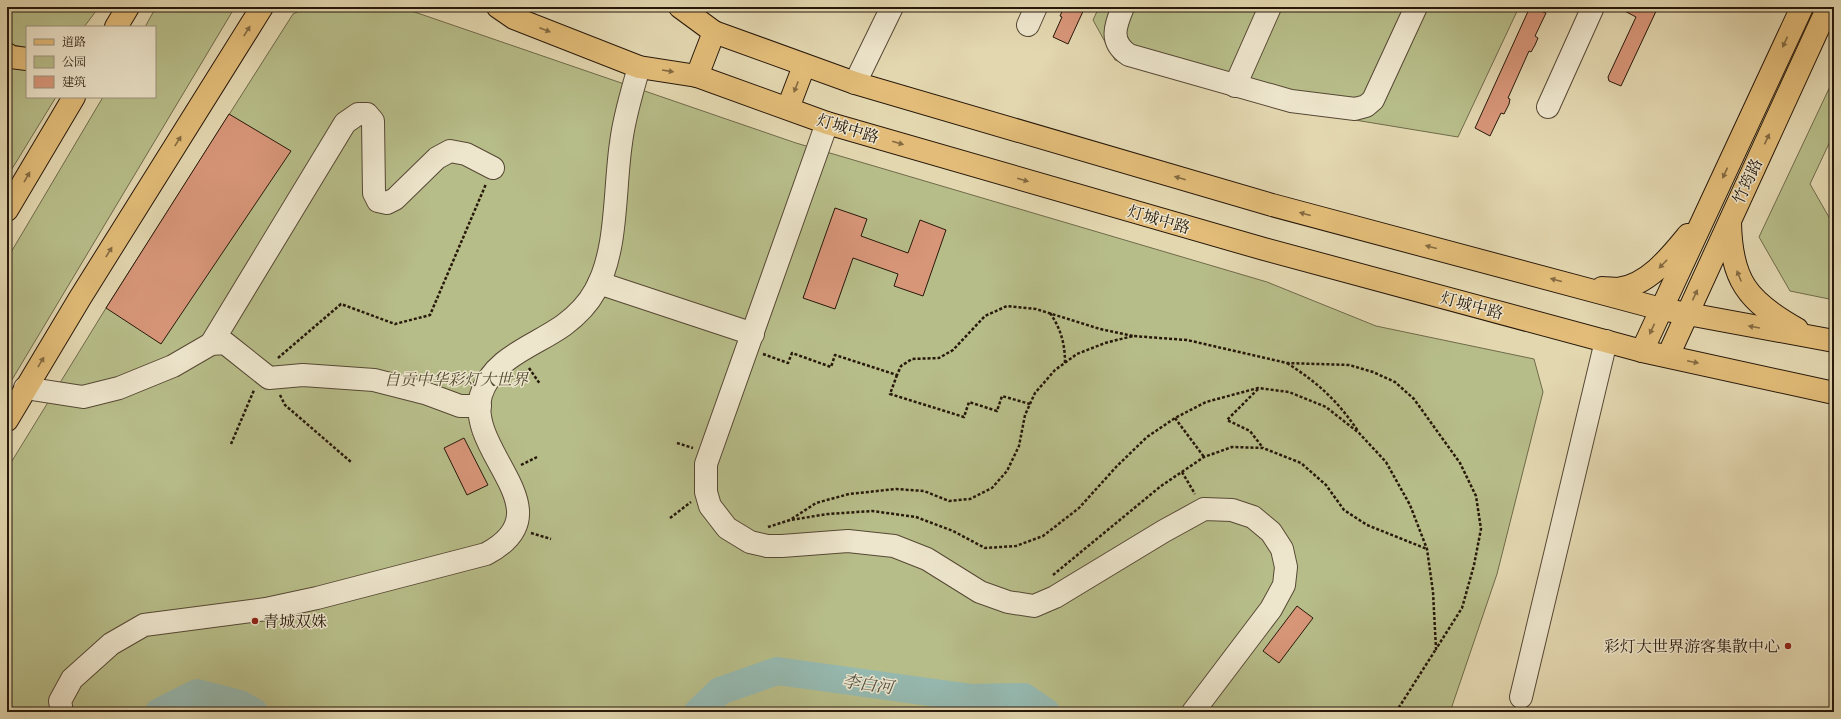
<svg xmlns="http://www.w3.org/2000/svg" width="1841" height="719" viewBox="0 0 1841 719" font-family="'EB Garamond','Noto Serif SC',serif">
	<rect width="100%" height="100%" fill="#e3d7b0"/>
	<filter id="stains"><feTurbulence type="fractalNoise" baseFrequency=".005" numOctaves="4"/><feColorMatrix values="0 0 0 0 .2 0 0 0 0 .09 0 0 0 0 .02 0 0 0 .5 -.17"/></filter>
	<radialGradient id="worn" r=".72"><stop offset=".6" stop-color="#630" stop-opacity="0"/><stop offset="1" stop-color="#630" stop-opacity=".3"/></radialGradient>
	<g fill="#b7bd89" stroke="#6f6a4a">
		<polygon points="7,7 99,7 84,27 27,27 27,48 14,45 7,39"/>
		<polygon points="156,7 235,7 7,388 7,259 103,97 155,97 155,27 145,27"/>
		<polygon points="307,7 400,7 796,143 1267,282 1376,326 1534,359 1543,392 1497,574 1450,712 7,712 7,469 106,308 293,14"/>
		<polygon points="1099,7 1519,7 1458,137 1282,108 1115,60 1093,20"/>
		<polygon points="7,66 27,70 27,97 56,97 7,177"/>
		<polygon points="1834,78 1834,133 1810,184 1834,226 1834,300 1790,291 1759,237"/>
	</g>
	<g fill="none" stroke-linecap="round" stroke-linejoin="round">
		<g stroke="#96b9b0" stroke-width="28">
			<polyline points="159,712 197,693 240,704 254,712"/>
			<polyline points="698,712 720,691 777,671 972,698 1024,697 1046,712"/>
		</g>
	</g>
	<g fill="#d89679" stroke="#27180a">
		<polygon points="1064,7 1085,7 1068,44 1053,37 1062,17 1060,16"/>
		<polygon points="1530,7 1546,13 1535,36 1538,38 1535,45 1531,52 1529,51 1508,98 1510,99 1509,104 1504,114 1501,113 1490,136 1475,128"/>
		<polygon points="1617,7 1658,7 1621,86 1609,81 1608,77 1636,17"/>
		<polygon points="229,114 291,151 161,344 106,308"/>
		<polygon points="835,208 867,219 861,236 908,253 920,220 946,230 923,296 894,286 898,274 853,258 835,309 803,298"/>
		<polygon points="464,438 488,485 467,495 444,448"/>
		<polygon points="1297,606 1313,618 1279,663 1263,651"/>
	</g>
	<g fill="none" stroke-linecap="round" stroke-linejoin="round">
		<g stroke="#564834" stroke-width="24">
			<g id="minor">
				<path d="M 1123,7 C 1115,26 1109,42 1129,55 L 1291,101 L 1355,109 L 1366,106 L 1373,100 L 1416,7"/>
				<polyline points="1028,25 1036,7"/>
				<polyline points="855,83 892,7"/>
				<polyline points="1235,86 1270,7"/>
				<polyline points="1548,107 1593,7"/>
				<polyline points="827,123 706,464 706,492 710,506 727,528 750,542 767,546 782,546 848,541 894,546 927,559 980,592 1008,602 1034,606 1055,597 1164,531 1204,509 1232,510 1253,517 1271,532 1282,549 1286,567 1284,585 1271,609 1193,712"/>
				<polyline points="599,283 753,334"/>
				<polyline points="211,344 345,123 358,114 367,114 373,121 374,193 378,201 387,203 395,199 437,158 450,151 466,154 493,168"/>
				<polyline points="25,388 83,397 119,388 173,366 211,344 225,343 269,378 303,375 374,380 425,393 460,406 480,406"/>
				<polyline points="1521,697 1606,341"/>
				<path d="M 62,712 L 60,701 L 72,679 L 111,644 L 144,625 L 266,609 L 317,598 L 486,554 C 568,511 465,453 481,395 C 493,357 535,346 564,325 C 576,316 588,304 595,291 C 618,251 614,190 621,143 C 624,117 632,92 639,67"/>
			</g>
		</g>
		<g stroke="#27180a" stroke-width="24">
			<g id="major">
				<polyline points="498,7 514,18 639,67 697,76 827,123 1264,249 1642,351 1834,393"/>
				<polyline points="680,7 714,32 855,83 1272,205 1661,309 1834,341"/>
				<polyline points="697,76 714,32"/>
				<polyline points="788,108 804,66"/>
				<path d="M 1730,222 C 1731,280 1747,301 1797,329"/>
				<path d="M 1602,288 C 1607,288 1613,289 1618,289 C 1648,285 1670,257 1688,235"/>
				<polyline points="1642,351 1802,7"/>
				<polyline points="1668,356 1828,7"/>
			</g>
		</g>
		<g stroke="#27180a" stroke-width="24">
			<g id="highway">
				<polyline points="116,27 128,7"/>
				<polyline points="7,54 11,57 27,59"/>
				<polyline points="7,210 74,97"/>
				<polyline points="7,420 80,298 262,7"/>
			</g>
		</g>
		<g stroke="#27180a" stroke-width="2.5" stroke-dasharray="3 2" stroke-linecap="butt">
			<path d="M 1050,313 C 1061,329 1065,344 1065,363"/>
			<polyline points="763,354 788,363 792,353 831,367 835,355 897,375 901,366 912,359 939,358 953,350 985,316 1007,306 1036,309 1100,329 1133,336"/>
			<polyline points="278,358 341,304 395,324 430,315 486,184"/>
			<path d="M 1287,363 C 1318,383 1337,400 1358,431"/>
			<polyline points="529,368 540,384"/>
			<polyline points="897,375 890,394 964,417 969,402 997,411 1002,396 1030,404"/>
			<polyline points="1258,389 1227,420 1250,431 1263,448"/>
			<polyline points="280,395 285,405 351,462"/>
			<polyline points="1175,418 1204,457"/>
			<polyline points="677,443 693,448"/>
			<polyline points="231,444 254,390"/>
			<polyline points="521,465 537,457"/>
			<polyline points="1182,472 1195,494"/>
			<polyline points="670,518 691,502"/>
			<polyline points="768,527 790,520 828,514 872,511 916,517 953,531 985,548 1016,546 1043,536 1079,508 1117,466 1147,437 1175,418 1206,402 1258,388 1289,392 1326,407 1359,433 1386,462 1410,505 1427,549 1433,592 1436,649 1462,608 1474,565 1481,529 1476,496 1460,463 1414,399 1395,382 1373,372 1349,365 1287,363 1187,340 1133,336 1105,343 1077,354 1055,370 1035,393 1025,415 1019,446 1007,471 992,488 970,499 949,501 924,491 896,489 849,494 816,503 790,520"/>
			<polyline points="531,533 551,539"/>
			<polyline points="1053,575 1161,486 1204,457 1232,447 1263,448 1301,463 1326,485 1344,510 1367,525 1427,549"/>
			<polyline points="1398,709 1409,712"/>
			<polyline points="1396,712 1436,649"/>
			<polyline points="1502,712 1508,708"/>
		</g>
		<use href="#minor" stroke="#ede5cc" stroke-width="22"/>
		<use href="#major" stroke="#e2bc78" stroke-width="22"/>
		<use href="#highway" stroke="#e2bc78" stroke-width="22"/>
	</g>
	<defs><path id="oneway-solid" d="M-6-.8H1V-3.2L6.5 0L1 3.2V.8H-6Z"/></defs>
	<g fill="#846a41">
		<use href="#oneway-solid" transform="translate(545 30) rotate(21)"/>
		<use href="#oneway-solid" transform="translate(247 31) rotate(-58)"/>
		<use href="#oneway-solid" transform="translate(1785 42) rotate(115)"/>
		<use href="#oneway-solid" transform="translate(668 71) rotate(9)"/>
		<use href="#oneway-solid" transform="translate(796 87) rotate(111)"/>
		<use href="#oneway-solid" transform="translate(1767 139) rotate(-65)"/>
		<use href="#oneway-solid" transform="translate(178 141) rotate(-58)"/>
		<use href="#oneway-solid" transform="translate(898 143) rotate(16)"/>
		<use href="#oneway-solid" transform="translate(1725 173) rotate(115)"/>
		<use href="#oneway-solid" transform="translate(27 177) rotate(-60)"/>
		<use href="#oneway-solid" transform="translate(1180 178) rotate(-164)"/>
		<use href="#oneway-solid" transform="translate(1023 180) rotate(16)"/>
		<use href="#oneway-solid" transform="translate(1305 214) rotate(-165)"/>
		<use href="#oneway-solid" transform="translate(1431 247) rotate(-165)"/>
		<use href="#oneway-solid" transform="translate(109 252) rotate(-58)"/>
		<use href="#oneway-solid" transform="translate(1663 264) rotate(134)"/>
		<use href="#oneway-solid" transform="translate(1739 276) rotate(-112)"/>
		<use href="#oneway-solid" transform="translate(1556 280) rotate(-165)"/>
		<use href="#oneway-solid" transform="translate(1695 295) rotate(-65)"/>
		<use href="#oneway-solid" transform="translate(1754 327) rotate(-170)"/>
		<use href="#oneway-solid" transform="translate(1652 329) rotate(115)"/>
		<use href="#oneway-solid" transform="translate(41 362) rotate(-59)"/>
		<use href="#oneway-solid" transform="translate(1693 362) rotate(12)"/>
	</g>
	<g fill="#8f2418" stroke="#ede5cc" stroke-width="1.5">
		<circle cx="255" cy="621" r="4"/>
		<circle cx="1788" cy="646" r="4"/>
	</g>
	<g text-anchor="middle" stroke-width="3" stroke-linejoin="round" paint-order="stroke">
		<g font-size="16" fill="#27180a" stroke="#ede5cc">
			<text transform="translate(848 128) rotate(17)" y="6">灯城中路</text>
			<text transform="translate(1747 181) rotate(-65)" y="6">竹筠路</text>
			<text transform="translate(1159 219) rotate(16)" y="6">灯城中路</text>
			<text transform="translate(1472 305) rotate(15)" y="6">灯城中路</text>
		</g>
		<g font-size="16" font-style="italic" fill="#524a30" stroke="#ede5cc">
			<text x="456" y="385">自贡中华彩灯大世界</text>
		</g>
		<g font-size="16" fill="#27180a" stroke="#ede5cc" text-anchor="start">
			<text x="263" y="627">青城双姝</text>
			<text x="1780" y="652" text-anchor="end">彩灯大世界游客集散中心</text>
		</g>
		<g font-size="17" font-style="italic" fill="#4e5044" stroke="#ede5cc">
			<text transform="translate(868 684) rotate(8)" y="6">李白河</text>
		</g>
	</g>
	<rect width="1841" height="719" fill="none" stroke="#e3d7b0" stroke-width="24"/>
	<rect x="8" y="8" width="1825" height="703" fill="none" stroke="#27180a" stroke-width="2"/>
	<rect x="12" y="12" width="1817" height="695" fill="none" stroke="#27180a"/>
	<rect x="26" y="26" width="130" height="72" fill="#ede5cc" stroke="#9e937e"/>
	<rect x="34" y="39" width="20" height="6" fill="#e2bc78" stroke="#9e937e"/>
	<text x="62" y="46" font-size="12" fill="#27180a">道路</text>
	<rect x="34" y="56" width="20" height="12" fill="#b7bd89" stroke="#9e937e"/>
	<text x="62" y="66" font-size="12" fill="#27180a">公园</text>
	<rect x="34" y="76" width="20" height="12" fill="#d89679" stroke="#9e937e"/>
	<text x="62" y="86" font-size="12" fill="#27180a">建筑</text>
	<rect width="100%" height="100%" filter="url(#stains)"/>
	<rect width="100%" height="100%" fill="url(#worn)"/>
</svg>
